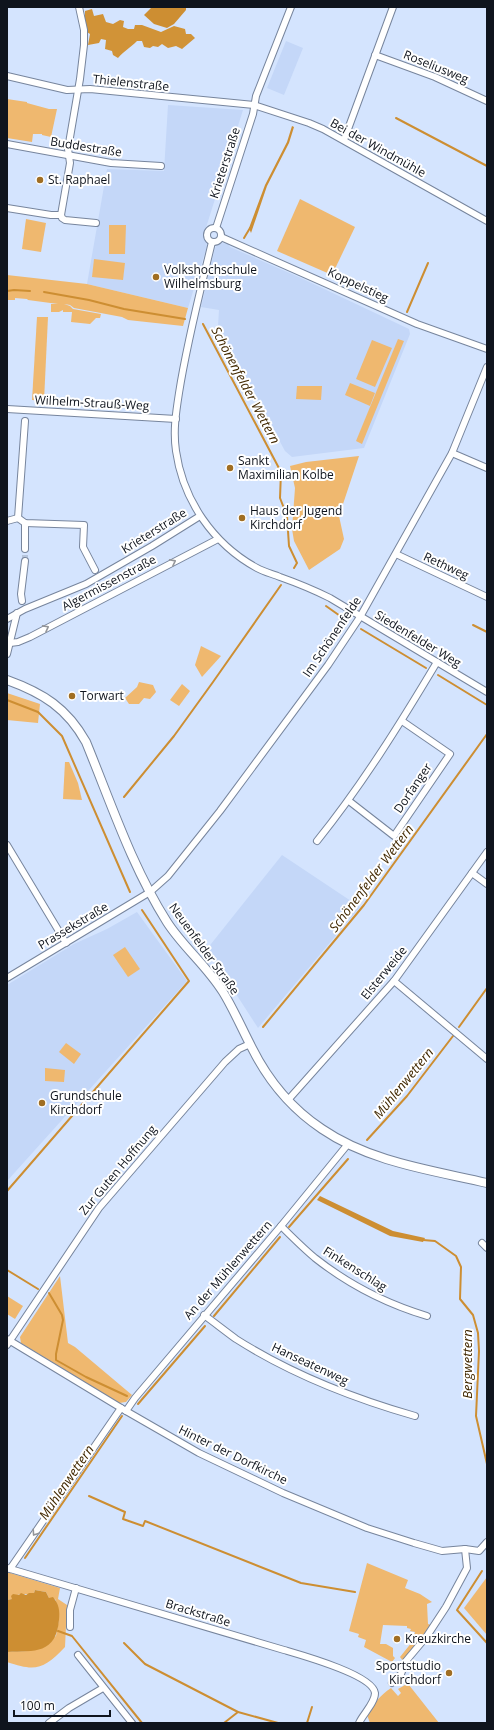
<svg xmlns="http://www.w3.org/2000/svg" width="494" height="1730" viewBox="0 0 494 1730" font-family="'Open Sans',sans-serif">
	<rect width="100%" height="100%" fill="#d4e4fe"/>
	<g fill="#c4d7f8">
		<polygon points="286,41 303,48 284,95 267,88"/>
		<polygon points="168,105 243,110 204,234 207,246 188,308 87,284 107,169 164,171"/>
		<polygon points="222,243 228,244 230,247 301,278 409,329 410,334 364,448 292,457 285,451 218,326 219,310 201,307 215,248 218,244"/>
		<polygon points="282,855 360,907 258,1028 207,949"/>
		<polygon points="137,912 187,981 7,1181 7,985 74,944 107,929"/>
	</g>
	<g fill="#efb86f">
		<polygon points="7,99 27,102 27,103 49,109 57,109 51,137 42,135 42,134 33,134 32,142 7,138"/>
		<polygon points="300,199 355,227 332,275 277,251"/>
		<polygon points="26,219 46,223 41,252 22,249"/>
		<polygon points="109,225 126,225 125,254 109,254"/>
		<polygon points="94,259 125,263 123,280 92,277"/>
		<polygon points="7,275 87,284 188,308 183,326 128,320 122,317 74,308 70,305 64,304 70,306 73,309 101,314 100,318 96,318 90,324 71,322 72,312 63,312 63,310 59,312 51,312 51,304 58,304 28,300 27,299 15,298 15,300 7,300"/>
		<polygon points="37,317 48,317 44,401 32,400"/>
		<polygon points="398,339 404,341 362,444 356,441"/>
		<polygon points="372,340 392,348 375,387 356,379"/>
		<polygon points="350,383 375,393 370,406 345,395"/>
		<polygon points="297,386 322,386 321,400 296,399"/>
		<polygon points="359,456 339,516 344,539 340,549 309,570 294,541 292,529 295,488 290,466 306,462"/>
		<polygon points="201,646 221,656 202,677 195,665"/>
		<polygon points="139,682 153,685 156,692 150,699 144,698 139,704 129,704 125,698 137,687"/>
		<polygon points="182,684 190,691 179,706 170,700"/>
		<polygon points="7,693 40,704 38,723 7,720"/>
		<polygon points="65,762 69,762 78,783 82,800 63,799"/>
		<polygon points="125,947 140,969 128,977 113,955"/>
		<polygon points="66,1043 81,1054 74,1064 59,1052"/>
		<polygon points="45,1068 65,1070 64,1082 45,1081"/>
		<polygon points="60,1276 68,1343 75,1347 132,1395 126,1402 119,1403 21,1343 20,1337"/>
		<polygon points="7,1296 23,1306 15,1319 7,1314"/>
		<polygon points="367,1563 408,1580 405,1588 420,1594 432,1602 427,1604 428,1624 431,1625 403,1661 400,1657 412,1642 415,1632 410,1631 411,1629 407,1628 407,1626 383,1625 380,1644 386,1644 393,1648 393,1656 395,1658 392,1662 364,1647 366,1640 358,1637 359,1634 349,1631"/>
		<path d="M 7,1572 L 60,1588 L 58,1599 L 67,1605 L 65,1647 C 44,1669 36,1672 7,1662 L 7,1652 L 28,1651 L 56,1636 L 59,1619 L 56,1601 L 55,1599 L 49,1598 L 46,1592 L 35,1590 L 34,1593 C 26,1595 19,1593 12,1597 L 12,1599 L 7,1600 Z"/>
		<polygon points="487,1577 487,1635 464,1608"/>
		<path d="M 405,1685 L 407,1686 L 409,1685 L 439,1723 L 370,1723 L 367,1715 C 374,1704 380,1695 391,1688 L 398,1696 L 401,1693 L 398,1689 Z"/>
	</g>
	<path fill="#d19337" d="M 92,9 L 94,16 L 103,14 L 106,22 L 113,24 L 120,20 L 124,21 L 123,27 L 128,29 L 134,29 L 135,25 L 142,25 L 161,32 L 174,26 L 185,29 L 186,34 L 191,34 L 195,38 L 182,49 L 176,46 L 168,48 L 162,44 L 158,47 L 153,46 L 150,48 L 144,47 L 142,41 L 137,41 C 131,47 124,51 118,58 L 113,55 L 112,51 L 105,49 L 106,40 L 101,39 L 99,43 L 88,45 L 90,34 L 87,32 L 83,20 L 85,16 L 85,11 Z"/>
	<g fill="#cd8e32">
		<polygon points="152,7 186,7 186,10 174,24 167,28 154,24 144,15"/>
		<polygon points="292,126 294,127 289,143 267,186 251,233 249,228 265,185 287,142"/>
		<polygon points="320,1196 393,1231 425,1238 423,1242 390,1236 317,1200"/>
		<path d="M 35,1590 L 46,1592 L 49,1598 L 53,1597 C 59,1604 60,1611 59,1620 C 56,1654 35,1651 7,1652 L 7,1600 L 12,1599 L 11,1596 L 13,1594 L 19,1595 L 21,1593 L 26,1595 L 29,1593 L 34,1593 Z"/>
	</g>
	<g fill="none" stroke-linecap="round" stroke-linejoin="round">
		<g stroke="#cd8e32" stroke-width="2">
			<polyline points="396,118 487,166"/>
			<polyline points="244,238 250,228"/>
			<polyline points="7,291 14,290 30,291"/>
			<polyline points="44,292 89,300 124,309 185,319"/>
			<polyline points="407,312 428,263"/>
			<polyline points="203,324 281,472 280,498 287,516 289,546 297,563 294,568"/>
			<polyline points="326,606 343,618"/>
			<polyline points="473,625 487,632"/>
			<polyline points="361,629 426,668"/>
			<polyline points="438,675 487,705"/>
			<polyline points="7,700 38,712 62,736 130,892"/>
			<polyline points="124,797 174,736 213,682 281,585"/>
			<polyline points="263,1027 364,905 487,734"/>
			<polyline points="459,1027 487,988"/>
			<polyline points="367,1140 407,1096 453,1036"/>
			<polyline points="7,1191 189,981 142,910"/>
			<polyline points="289,1227 348,1159"/>
			<polyline points="423,1240 435,1241 456,1256 461,1267 460,1299 473,1315 478,1333 479,1351 476,1416 487,1464"/>
			<polyline points="7,1270 38,1289"/>
			<polyline points="49,1293 62,1315 63,1320 56,1354 56,1360 86,1377 127,1396"/>
			<polyline points="214,1316 280,1237"/>
			<polyline points="138,1404 205,1326"/>
			<polyline points="89,1496 125,1512 123,1519 143,1526 145,1521 301,1583 355,1592"/>
			<polyline points="25,1558 122,1416"/>
			<polyline points="482,1571 457,1610 487,1643"/>
			<polyline points="58,1631 72,1636 76,1641 142,1723"/>
			<polyline points="124,1643 145,1664 238,1712 278,1723"/>
			<polyline points="224,1723 238,1712"/>
			<polyline points="307,1723 312,1707"/>
		</g>
		<polyline stroke="#b6c5dc" stroke-width="6" stroke-dasharray="6 3" stroke-linecap="butt" points="25,561 25,549"/>
		<g stroke="#77859d" stroke-width="8">
			<g id="street">
				<polyline points="375,55 435,77 487,101"/>
				<polyline points="7,76 67,90 90,89 254,105 309,123 323,129 487,221"/>
				<polyline points="344,140 393,7"/>
				<polyline points="7,144 111,163 161,166"/>
				<polyline points="7,208 51,215 61,215 62,218 65,220 96,223"/>
				<polyline points="61,215 70,163 68,149 80,79 84,45 84,30 79,7"/>
				<circle cx="214" cy="235" r="7"/>
				<polyline points="216,228 253,114 256,96 291,7"/>
				<polyline points="221,237 417,324 487,349"/>
				<path d="M 212,242 C 200,292 187,342 179,393 C 176,412 173,431 176,451 C 183,500 213,544 257,568 C 264,572 273,574 280,577 C 297,583 314,590 330,598 L 487,692"/>
				<polyline points="7,409 176,419"/>
				<polyline points="452,453 487,468"/>
				<polyline points="18,518 25,523 84,525 83,547 95,570"/>
				<polyline points="18,518 25,421"/>
				<polyline points="7,521 18,518"/>
				<polyline points="25,549 25,523"/>
				<polyline points="396,554 487,597"/>
				<polyline points="22,601 21,594 25,561"/>
				<polyline points="7,619 25,609 86,584 152,546 200,516"/>
				<polyline points="10,643 18,642 30,637 218,539"/>
				<polyline points="7,654 17,613"/>
				<polyline points="349,801 394,836 450,754 402,721"/>
				<path d="M 317,841 C 362,785 400,724 437,662"/>
				<polyline points="7,845 66,943"/>
				<polyline points="472,873 487,884"/>
				<polyline points="7,978 150,892 168,876 220,811 328,665 360,617 452,453 487,367"/>
				<polyline points="394,981 487,1059"/>
				<polyline points="288,1100 394,981 487,852"/>
				<path d="M 281,1226 C 292,1237 303,1248 315,1258 C 348,1284 387,1304 427,1316"/>
				<polyline points="482,1243 487,1248"/>
				<path d="M 204,1315 C 215,1323 225,1331 236,1339 C 291,1374 352,1398 415,1416"/>
				<polyline points="7,1339 126,1411 199,1453 283,1493 367,1528 414,1543 442,1551 465,1549 479,1551 487,1542"/>
				<polyline points="7,1345 99,1208 225,1062 239,1049 250,1044"/>
				<polyline points="126,1411 135,1398 281,1226 348,1144"/>
				<path d="M 7,1568 L 284,1650 C 301,1655 373,1675 375,1693 C 375,1703 363,1714 359,1723"/>
				<polyline points="10,1569 121,1408"/>
				<polyline points="70,1627 70,1610 76,1588"/>
				<polyline points="78,1655 132,1723"/>
				<polyline points="392,1683 401,1674 406,1661 427,1636 446,1607 467,1568 465,1549"/>
				<polyline points="49,1723 69,1708 103,1688"/>
			</g>
		</g>
		<g stroke="#77859d" stroke-width="10">
			<path id="secondary" d="M 7,680 C 43,693 67,708 86,742 C 111,803 132,867 167,922 C 183,947 207,966 223,992 C 234,1010 242,1029 252,1048 C 268,1080 292,1109 322,1129 C 370,1162 431,1170 487,1183"/>
		</g>
		<use href="#street" stroke="#fff" stroke-width="6"/>
		<use href="#secondary" stroke="#fff" stroke-width="8"/>
	</g>
	<defs><path id="oneway-chevron" d="M-2-3.5L2.5 0L-2 3.5" fill="none" stroke-width="1.6" stroke-linecap="round" stroke-linejoin="round"/></defs>
	<g stroke="#939599">
		<use href="#oneway-chevron" transform="translate(173 562) rotate(-27)"/>
		<use href="#oneway-chevron" transform="translate(46 628) rotate(-28)"/>
		<use href="#oneway-chevron" transform="translate(35 1533) rotate(124)"/>
	</g>
	<g fill="#a06e23" stroke="#fff" stroke-width="1.5">
		<circle cx="40" cy="180" r="4"/>
		<circle cx="156" cy="277" r="4"/>
		<circle cx="230" cy="468" r="4"/>
		<circle cx="242" cy="518" r="4"/>
		<circle cx="72" cy="696" r="4"/>
		<circle cx="42" cy="1103" r="4"/>
		<circle cx="397" cy="1639" r="4"/>
		<circle cx="449" cy="1673" r="4"/>
	</g>
	<g text-anchor="middle" stroke-width="4" stroke-linejoin="round" paint-order="stroke">
		<g font-size="12" fill="#0f141d" stroke="#fff">
			<text transform="translate(436 67) rotate(22)" y="4">Roseliusweg</text>
			<text transform="translate(131 83) rotate(6)" y="4">Thielenstraße</text>
			<text transform="translate(86 147) rotate(9)" y="4">Buddestraße</text>
			<text transform="translate(378 148) rotate(29)" y="4">Bei der Windmühle</text>
			<text transform="translate(225 163) rotate(-72)" y="4">Krieterstraße</text>
			<text transform="translate(358 285) rotate(25)" y="4">Koppelstieg</text>
			<text transform="translate(92 403) rotate(3)" y="4">Wilhelm-Strauß-Weg</text>
			<text transform="translate(154 531) rotate(-32)" y="4">Krieterstraße</text>
			<text transform="translate(446 566) rotate(25)" y="4">Rethweg</text>
			<text transform="translate(109 583) rotate(-28)" y="4">Algermissenstraße</text>
			<text transform="translate(332 637) rotate(-56)" y="4">Im Schönenfelde</text>
			<text transform="translate(418 639) rotate(31)" y="4">Siedenfelder Weg</text>
			<text transform="translate(413 788) rotate(-56)" y="4">Dorfanger</text>
			<text transform="translate(73 926) rotate(-31)" y="4">Prassekstraße</text>
			<text transform="translate(204 949) rotate(54)" y="4">Neuenfelder Straße</text>
			<text transform="translate(384 973) rotate(-51)" y="4">Elsterweide</text>
			<text transform="translate(118 1170) rotate(-50)" y="4">Zur Guten Hoffnung</text>
			<text transform="translate(355 1269) rotate(32)" y="4">Finkenschlag</text>
			<text transform="translate(228 1270) rotate(-49)" y="4">An der Mühlenwettern</text>
			<text transform="translate(310 1364) rotate(25)" y="4">Hanseatenweg</text>
			<text transform="translate(233 1455) rotate(26)" y="4">Hinter der Dorfkirche</text>
			<text transform="translate(198 1613) rotate(17)" y="4">Brackstraße</text>
		</g>
		<g font-size="12" fill="#0f141d" stroke="#fff" text-anchor="start">
			<text x="48" y="184">St. Raphael</text>
			<text x="164" y="274">Volkshochschule<tspan x="164" dy="14">Wilhelmsburg</tspan></text>
			<text x="238" y="465">Sankt<tspan x="238" dy="14">Maximilian Kolbe</tspan></text>
			<text x="250" y="515">Haus der Jugend<tspan x="250" dy="14">Kirchdorf</tspan></text>
			<text x="80" y="700">Torwart</text>
			<text x="50" y="1100">Grundschule<tspan x="50" dy="14">Kirchdorf</tspan></text>
			<text x="405" y="1643">Kreuzkirche</text>
			<text x="441" y="1670" text-anchor="end">Sportstudio<tspan x="441" dy="14">Kirchdorf</tspan></text>
		</g>
		<g font-size="13" font-style="italic" fill="#412801" stroke="#fff">
			<text transform="translate(246 385) rotate(62)" y="5">Schönenfelder Wettern</text>
			<text transform="translate(371 878) rotate(-53)" y="5">Schönenfelder Wettern</text>
			<text transform="translate(403 1083) rotate(-51)" y="5">Mühlenwettern</text>
			<text transform="translate(467 1364) rotate(-90)" y="5">Bergwettern</text>
			<text transform="translate(66 1482) rotate(-56)" y="5">Mühlenwettern</text>
		</g>
	</g>
	<rect width="494" height="1730" fill="none" stroke="#0f141d" stroke-width="16"/>
	<path d="M14 1710v6h96v-6" fill="none" stroke="#0f141d" stroke-width="2"/>
	<text x="20" y="1710" font-size="12" fill="#0f141d" stroke="#ffffff" stroke-width="3" paint-order="stroke">100 m</text>
</svg>
